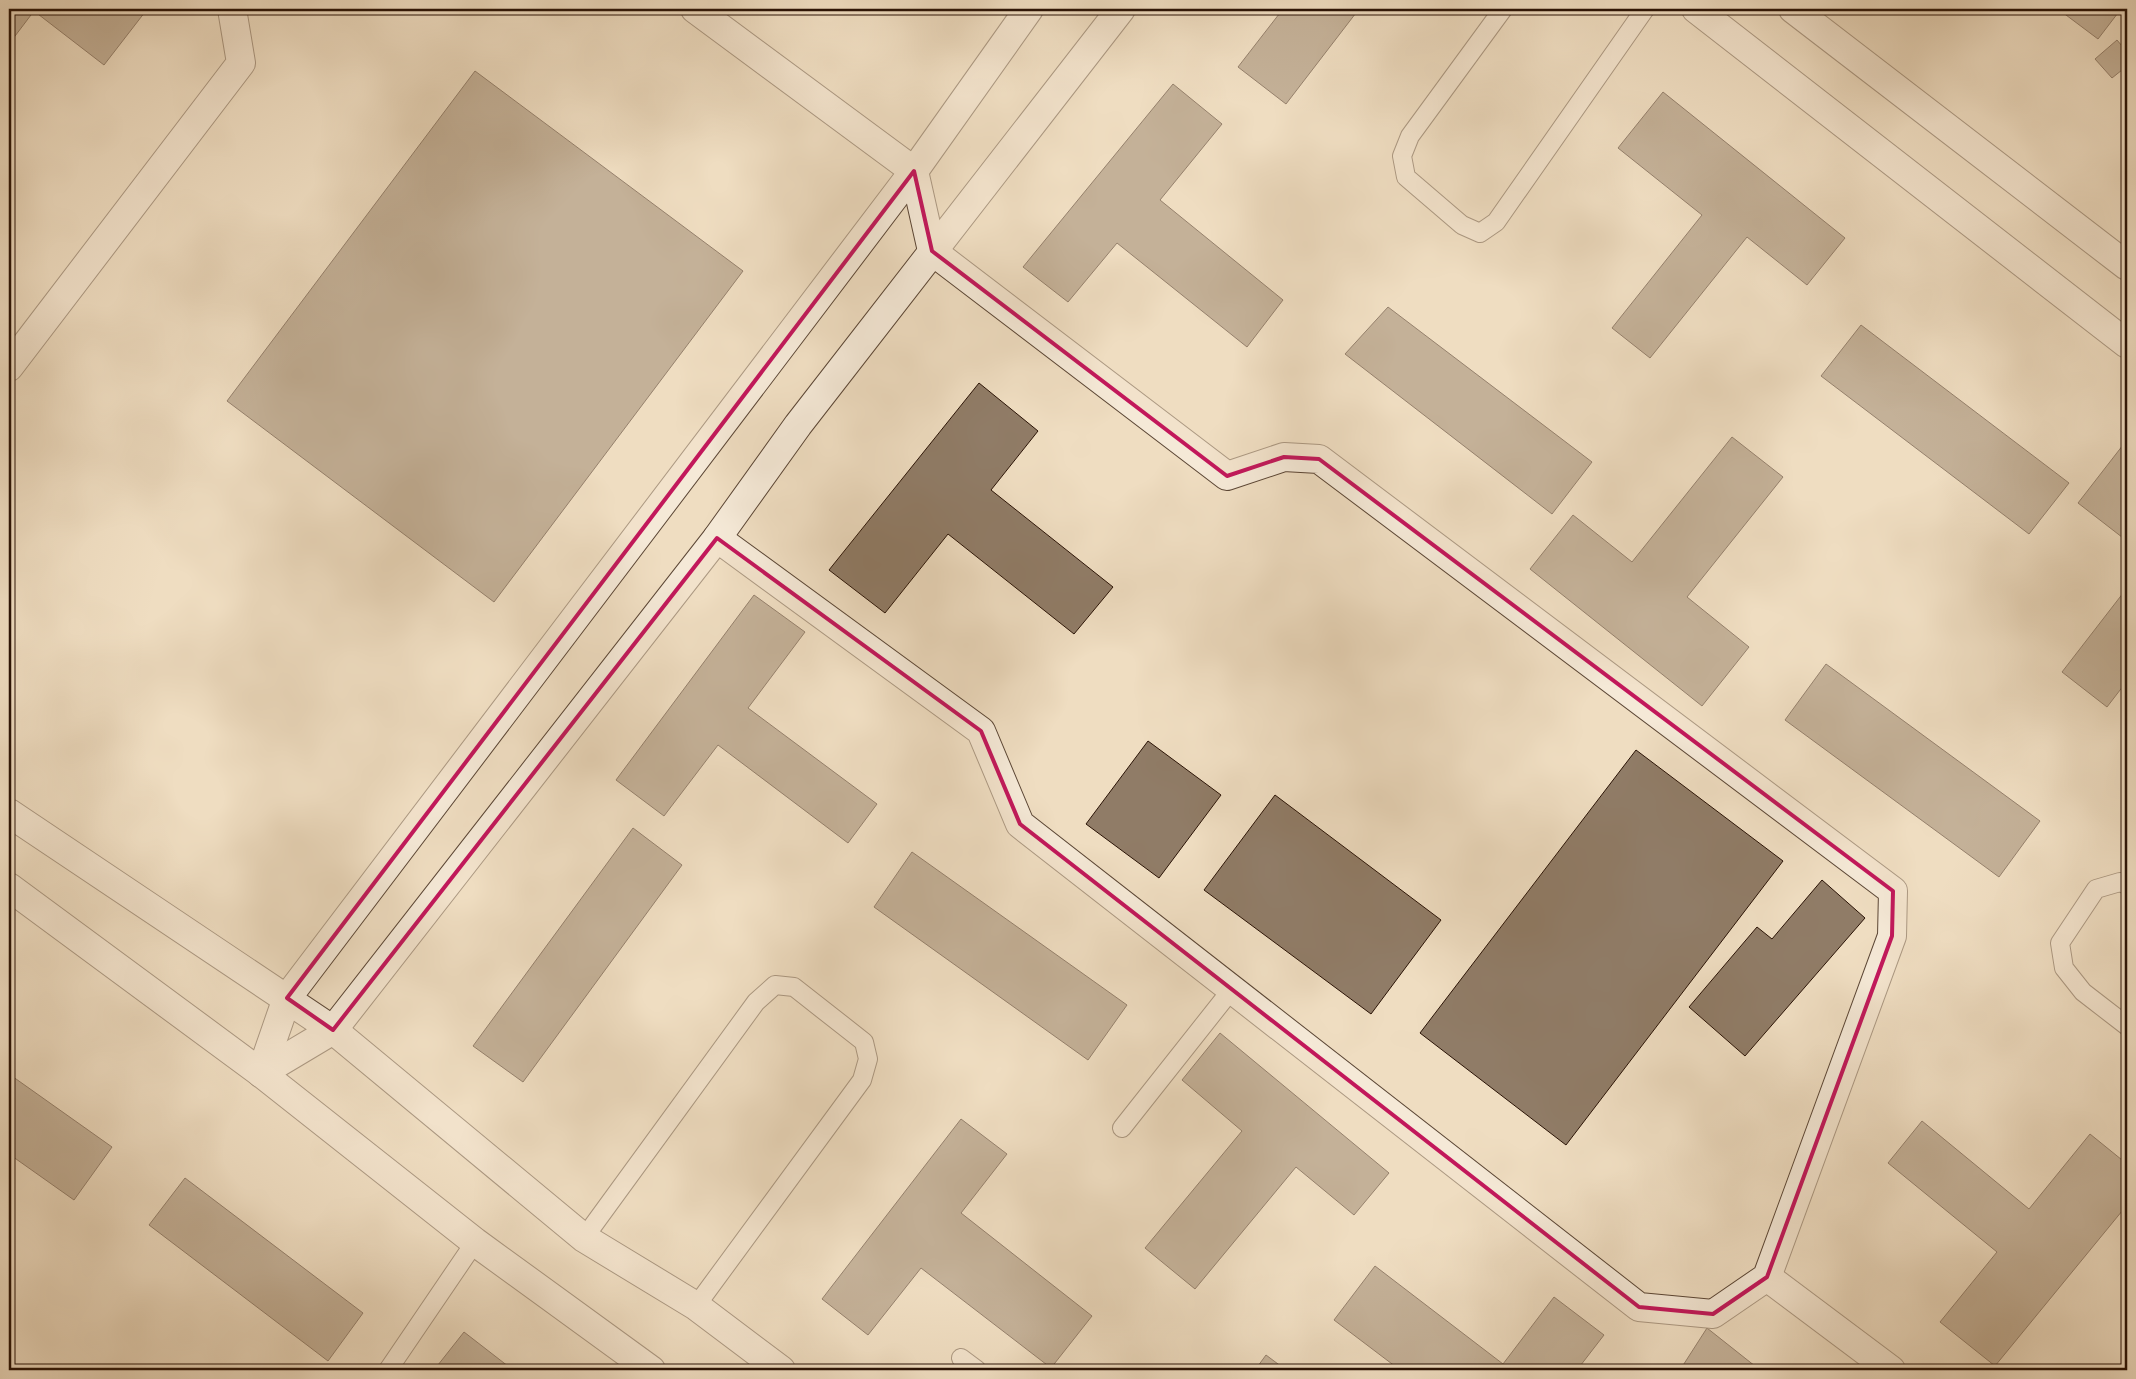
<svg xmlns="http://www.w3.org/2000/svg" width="2136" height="1379" viewBox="0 0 2136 1379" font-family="Alegreya,serif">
	<rect width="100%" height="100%" fill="#efddc1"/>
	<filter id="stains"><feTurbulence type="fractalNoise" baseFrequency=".004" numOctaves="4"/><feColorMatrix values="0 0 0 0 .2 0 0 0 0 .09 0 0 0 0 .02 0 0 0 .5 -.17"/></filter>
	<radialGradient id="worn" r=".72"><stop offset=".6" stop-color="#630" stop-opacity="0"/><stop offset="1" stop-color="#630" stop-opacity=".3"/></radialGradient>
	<g fill="#907c67" stroke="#2a1306">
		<polygon points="9,9 140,9 145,12 104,65 34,11 9,44"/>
		<polygon points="1283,9 1359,9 1286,104 1238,67"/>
		<polygon points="2058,9 2121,9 2098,39"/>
		<polygon points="2117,40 2127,52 2127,66 2112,78 2095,59"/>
		<polygon points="475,71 743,271 494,602 227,401"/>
		<polygon points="1173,84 1222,124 1160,200 1283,300 1247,347 1117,243 1068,302 1023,267"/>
		<polygon points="1663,92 1845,238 1807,285 1747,237 1650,358 1612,328 1702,215 1618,148"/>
		<polygon points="1388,307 1592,462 1552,514 1345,354"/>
		<polygon points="1861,325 2069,483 2029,534 1821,376"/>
		<polygon points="979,383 1038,431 991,490 1113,587 1074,634 948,534 885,613 829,570"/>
		<polygon points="1732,437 1783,477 1687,597 1749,647 1702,706 1530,569 1573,515 1632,562"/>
		<polygon points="2123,445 2127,448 2127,541 2078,503"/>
		<polygon points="2127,588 2127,681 2107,707 2062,672"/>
		<polygon points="754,595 805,632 748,708 877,804 848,843 718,745 664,816 616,780"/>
		<polygon points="1826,664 2040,821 1999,877 1785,720"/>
		<polygon points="1148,741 1221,795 1159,878 1086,824"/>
		<polygon points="1636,750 1783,861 1566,1145 1420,1033"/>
		<polygon points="1275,795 1441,920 1371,1014 1204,890"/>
		<polygon points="633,828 682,865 523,1082 473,1046"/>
		<polygon points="912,852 1127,1005 1088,1060 874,907"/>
		<polygon points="1822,880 1865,918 1745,1056 1689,1007 1757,927 1772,939"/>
		<polygon points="1220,1033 1389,1173 1354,1215 1296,1167 1195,1289 1145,1248 1242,1131 1182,1080"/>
		<polygon points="9,1074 112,1147 74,1200 9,1154"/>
		<polygon points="961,1119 1007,1154 961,1213 1092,1316 1051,1368 921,1268 868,1335 822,1299"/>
		<polygon points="1922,1121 2029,1209 2090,1134 2127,1164 2127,1205 1995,1366 1940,1322 1997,1252 1888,1163"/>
		<polygon points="185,1178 363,1313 328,1361 149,1225"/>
		<polygon points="1375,1266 1503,1364 1554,1297 1604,1335 1577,1370 1400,1370 1334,1320"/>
		<polygon points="1707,1328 1760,1370 1680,1370"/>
		<polygon points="464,1332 513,1370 434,1370"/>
		<polygon points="1266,1355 1286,1370 1255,1370"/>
	</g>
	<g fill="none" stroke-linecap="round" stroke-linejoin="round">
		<g stroke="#5b4635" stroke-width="20">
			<g id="service">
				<polyline points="1503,9 1410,136 1402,156 1406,177 1462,225 1480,233 1496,222 1645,9"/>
				<polyline points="2127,885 2120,882 2096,889 2060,943 2064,968 2083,992 2127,1026"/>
				<polyline points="1122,1128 1232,989"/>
				<polyline points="584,1238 756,1002 775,985 794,987 864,1042 868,1059 862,1080 696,1306"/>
				<polyline points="961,1358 977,1370"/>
				<polyline points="388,1370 475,1242"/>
			</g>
		</g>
		<g stroke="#5b4635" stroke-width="30">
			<g id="minor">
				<polyline points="695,9 914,171 932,251 1227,476 1284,457 1319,459 1893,891 1892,936 1767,1277 1713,1314 1639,1307 1020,824 981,731 717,538"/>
				<polyline points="1696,9 2127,344"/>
				<polyline points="1793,9 2127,266"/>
				<polyline points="9,367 241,63 232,9"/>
				<polyline points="9,813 333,1030 584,1238 696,1306 781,1370"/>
				<polyline points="9,887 261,1073 475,1242 651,1370"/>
				<polyline points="261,1073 333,1030 717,538 798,425 1121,9"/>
				<polyline points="261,1073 287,998 914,171 1029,9"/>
				<polyline points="1767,1277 1891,1370"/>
			</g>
		</g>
		<use href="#service" stroke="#f5e9d7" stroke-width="18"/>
		<use href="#minor" stroke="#f5e9d7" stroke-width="28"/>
	</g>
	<path d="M0 0H2136V1379H0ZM 914,171 L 932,251 L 1227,476 L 1284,457 L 1319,459 L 1893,891 L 1892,936 L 1767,1277 L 1713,1314 L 1639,1307 L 1020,824 L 981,731 L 717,538 L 333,1030 L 287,998 Z" fill="#efddc1" fill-opacity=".55" fill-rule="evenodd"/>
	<path fill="none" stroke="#c2185b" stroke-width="4" stroke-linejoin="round" d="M 914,171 L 932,251 L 1227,476 L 1284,457 L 1319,459 L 1893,891 L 1892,936 L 1767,1277 L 1713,1314 L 1639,1307 L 1020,824 L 981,731 L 717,538 L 333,1030 L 287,998 Z"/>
	<rect width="2136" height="1379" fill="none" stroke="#efddc1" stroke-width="30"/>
	<rect x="10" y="10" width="2116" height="1359" fill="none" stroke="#2a1306" stroke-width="2.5"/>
	<rect x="15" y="15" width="2106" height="1349" fill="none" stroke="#2a1306"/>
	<rect width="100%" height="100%" filter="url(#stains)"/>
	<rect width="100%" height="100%" fill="url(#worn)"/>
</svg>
